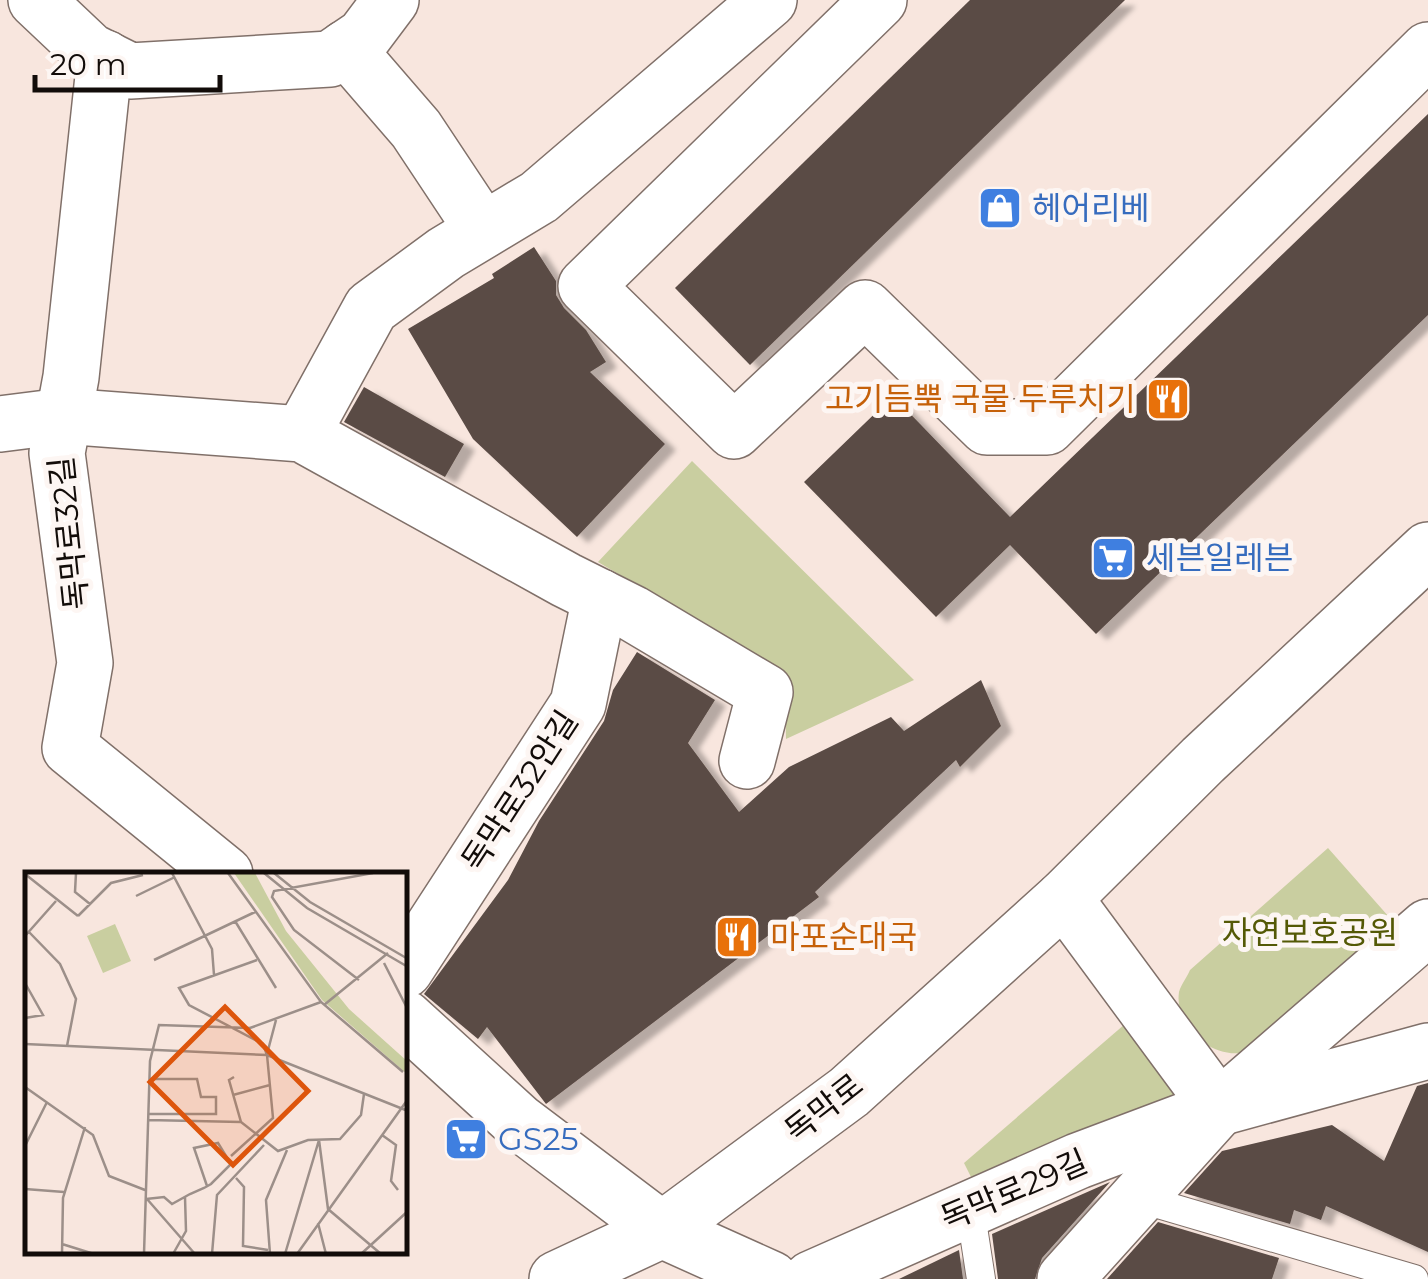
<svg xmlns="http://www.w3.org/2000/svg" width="1428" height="1279" viewBox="0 0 1428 1279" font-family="Montserrat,'Noto Sans KR',sans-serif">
	<defs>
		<filter id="shadow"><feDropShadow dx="11" dy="6" stdDeviation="2.5" flood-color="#0004"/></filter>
	</defs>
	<rect width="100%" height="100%" fill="#f8e6de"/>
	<g fill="#c9cea0">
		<polygon points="692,461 914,680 786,739 785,673 598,562"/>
		<path d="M 1328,848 L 1397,926 L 1241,1053 C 1210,1057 1174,1026 1179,992 C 1181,985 1187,977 1190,970 Z"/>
		<polygon points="1125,1024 1177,1093 1177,1099 971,1177 964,1163"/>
	</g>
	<g fill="#5a4b45" filter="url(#shadow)">
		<polygon points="970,0 1125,0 750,365 675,288"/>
		<polygon points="1428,114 1428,315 1096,634 1010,545 936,617 804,482 893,396 1010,517"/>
		<polygon points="534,247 556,281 556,295 564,308 586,330 606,362 590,372 665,444 577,537 473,439 408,329 494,278 492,274"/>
		<polygon points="364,387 464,444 445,477 344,422"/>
		<polygon points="637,652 715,700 688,743 739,812 789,767 891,717 904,731 981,680 1001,726 960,767 956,760 815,892 819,897 546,1104 487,1027 478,1039 424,994 508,880 539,821 604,721 613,690"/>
		<polygon points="1428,1083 1428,1252 1326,1206 1321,1220 1294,1210 1290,1224 1184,1193 1222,1151 1332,1125 1384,1161 1417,1086"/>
		<polygon points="1110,1182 1042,1258 1035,1279 998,1279 992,1234"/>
		<polygon points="1158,1222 1279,1258 1272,1279 1107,1279"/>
		<polygon points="959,1250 963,1279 899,1279"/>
	</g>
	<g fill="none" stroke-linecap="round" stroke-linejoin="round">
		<g stroke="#807069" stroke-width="30">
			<g id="service">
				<polyline points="1138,1198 1414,1279"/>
				<polyline points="970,1208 981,1279"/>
			</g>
		</g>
		<g stroke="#807069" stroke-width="58">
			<g id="minor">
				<polyline points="36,0 90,51 130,71 330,59 364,36 391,0"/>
				<polyline points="879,0 586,286 734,431 865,308 987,427 1047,427 1428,50"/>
				<polyline points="346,48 416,129 483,230"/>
				<polyline points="105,58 71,377 57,453 85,663 70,748 225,874"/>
				<polyline points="0,424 63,416 302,434 566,580 632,613 765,692 747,761"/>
				<polyline points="302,434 371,308 446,253 539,197 769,0"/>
				<polyline points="1064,898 1219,1108"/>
				<polyline points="405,970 578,704 600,597"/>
				<polyline points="405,1018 519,1122 662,1230 771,1279"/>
				<polyline points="811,1279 1078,1161 1219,1108 1428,1051"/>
				<polyline points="1065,1279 1219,1108 1428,927"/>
			</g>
		</g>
		<g stroke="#807069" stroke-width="58">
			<polyline id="secondary" points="557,1279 662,1230 849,1092 1064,898 1203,760 1428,550"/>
		</g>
		<use href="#service" stroke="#fff" stroke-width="28"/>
		<use href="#minor" stroke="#fff" stroke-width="55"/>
		<use href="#secondary" stroke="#fff" stroke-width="55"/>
	</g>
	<defs>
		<g id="shop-square" transform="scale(2.25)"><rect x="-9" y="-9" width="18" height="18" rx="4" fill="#3f7fe0" stroke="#fdf6f3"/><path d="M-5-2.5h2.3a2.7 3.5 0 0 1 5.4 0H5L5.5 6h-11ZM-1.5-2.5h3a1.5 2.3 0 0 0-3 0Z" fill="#fff"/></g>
		<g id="restaurant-square" transform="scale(2.25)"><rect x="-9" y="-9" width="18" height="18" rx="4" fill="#e8710a" stroke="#fdf6f3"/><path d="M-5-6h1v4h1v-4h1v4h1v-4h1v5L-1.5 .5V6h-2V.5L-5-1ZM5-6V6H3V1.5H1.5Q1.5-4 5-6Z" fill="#fff"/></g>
		<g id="supermarket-square" transform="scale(2.25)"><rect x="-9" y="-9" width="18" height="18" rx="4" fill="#3f7fe0" stroke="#fdf6f3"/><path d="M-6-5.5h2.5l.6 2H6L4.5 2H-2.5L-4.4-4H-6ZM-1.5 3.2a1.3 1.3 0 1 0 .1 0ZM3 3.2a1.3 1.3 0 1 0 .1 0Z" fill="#fff"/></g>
	</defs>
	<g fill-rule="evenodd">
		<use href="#shop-square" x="1000" y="208"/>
		<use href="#restaurant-square" x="1168" y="399"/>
		<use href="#supermarket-square" x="1113" y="558"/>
		<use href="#restaurant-square" x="737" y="937"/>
		<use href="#supermarket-square" x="466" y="1139"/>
	</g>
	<g text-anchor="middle" stroke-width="10" stroke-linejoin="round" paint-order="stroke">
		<g font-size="32" fill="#366cbe" stroke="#fdf6f3" text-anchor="start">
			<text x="1032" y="219">헤어리베</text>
			<text x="1146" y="569">세븐일레븐</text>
			<text x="498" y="1150">GS25</text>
		</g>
		<g font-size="32" fill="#c56008" stroke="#fdf6f3" text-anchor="end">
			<text x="1136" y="410">고기듬뿍 국물 두루치기</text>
			<text x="770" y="948" text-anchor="start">마포순대국</text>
		</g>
		<g font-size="32" fill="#120c09" stroke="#fdf6f3">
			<text transform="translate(69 533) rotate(-96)" y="11">독막로32길</text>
			<text transform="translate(520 791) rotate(-57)" y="11">독막로32안길</text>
			<text transform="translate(824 1108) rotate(-38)" y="11">독막로</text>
			<text transform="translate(1014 1190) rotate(-23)" y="11">독막로29길</text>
		</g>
		<g font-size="32" fill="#545906" stroke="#fdf6f3">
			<text x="1310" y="944">자연보호공원</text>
		</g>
	</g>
	<g transform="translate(25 872)">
		<rect width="382" height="382" fill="#f8e6de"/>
		<path d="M 209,1 L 230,1 L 261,59 L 324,137 L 382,189 L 382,202 L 297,128 ZM 90,52 L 106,89 L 78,101 L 62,64 Z" fill="#c9cea0"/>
		<path fill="none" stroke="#9c8f89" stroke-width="2.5" d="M 51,1 L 50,20 L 65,32M 147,1 L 187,77 L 189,103M 203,1 L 296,130 L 378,200M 239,1 L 282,36 L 383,95M 249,1 L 285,30 L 383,87M 0,2 L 53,44M 111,24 L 150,5M 53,44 L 86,11 L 118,3M 210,49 L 251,116M 4,60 L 35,92 L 51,127 L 42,174M 0,64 L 31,29M 129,88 L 230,40M 359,91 L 383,138M 334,108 L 269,58 L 247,25 L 249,19 L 348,1M 0,111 L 18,143 L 0,146M 299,133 L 363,81M 0,172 L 242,183 L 383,239M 242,182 L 251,148M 209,205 L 204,208 L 216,250 L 253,279 L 283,268 L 315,267 L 336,243 L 339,222M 0,215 L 68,263 L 84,304 L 120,318M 208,223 L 245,213M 123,242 L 191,242 L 191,225 L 176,225 L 172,207 L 124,207M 123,248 L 216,250M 357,263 L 371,273 L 366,309 L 373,318M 294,268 L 303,337 L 356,382M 0,274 L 22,230M 206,284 L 248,246 L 242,183 L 238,172 L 164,133 L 154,116 L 232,88M 211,306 L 219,315 L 218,374 L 243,378M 0,317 L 39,320M 121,327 L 139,325 L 147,332 L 165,322 L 179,316 L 186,312 L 206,292 L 193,271 L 169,276 L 182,314M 122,327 L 170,382M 293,351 L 301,382M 37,372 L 69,382M 37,382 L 38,326 L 60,255M 119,382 L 125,189 L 134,153 L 225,156 L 296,130M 148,382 L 161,359 L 160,325M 187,382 L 192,323 L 239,273M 245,382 L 241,328 L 262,278M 260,382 L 294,268M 272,382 L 383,227M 336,382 L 383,339"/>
		<path fill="#dd550c" fill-opacity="0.15" stroke="#dd550c" stroke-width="5" d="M 200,135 L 283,219 L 208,293 L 125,210 Z"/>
		<rect width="382" height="382" fill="none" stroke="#120c09" stroke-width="5"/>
	</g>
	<path d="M35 75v15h185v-15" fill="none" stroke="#120c09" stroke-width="5"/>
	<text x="50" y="75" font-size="30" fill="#120c09" stroke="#fdf6f3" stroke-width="8" paint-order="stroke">20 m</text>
</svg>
